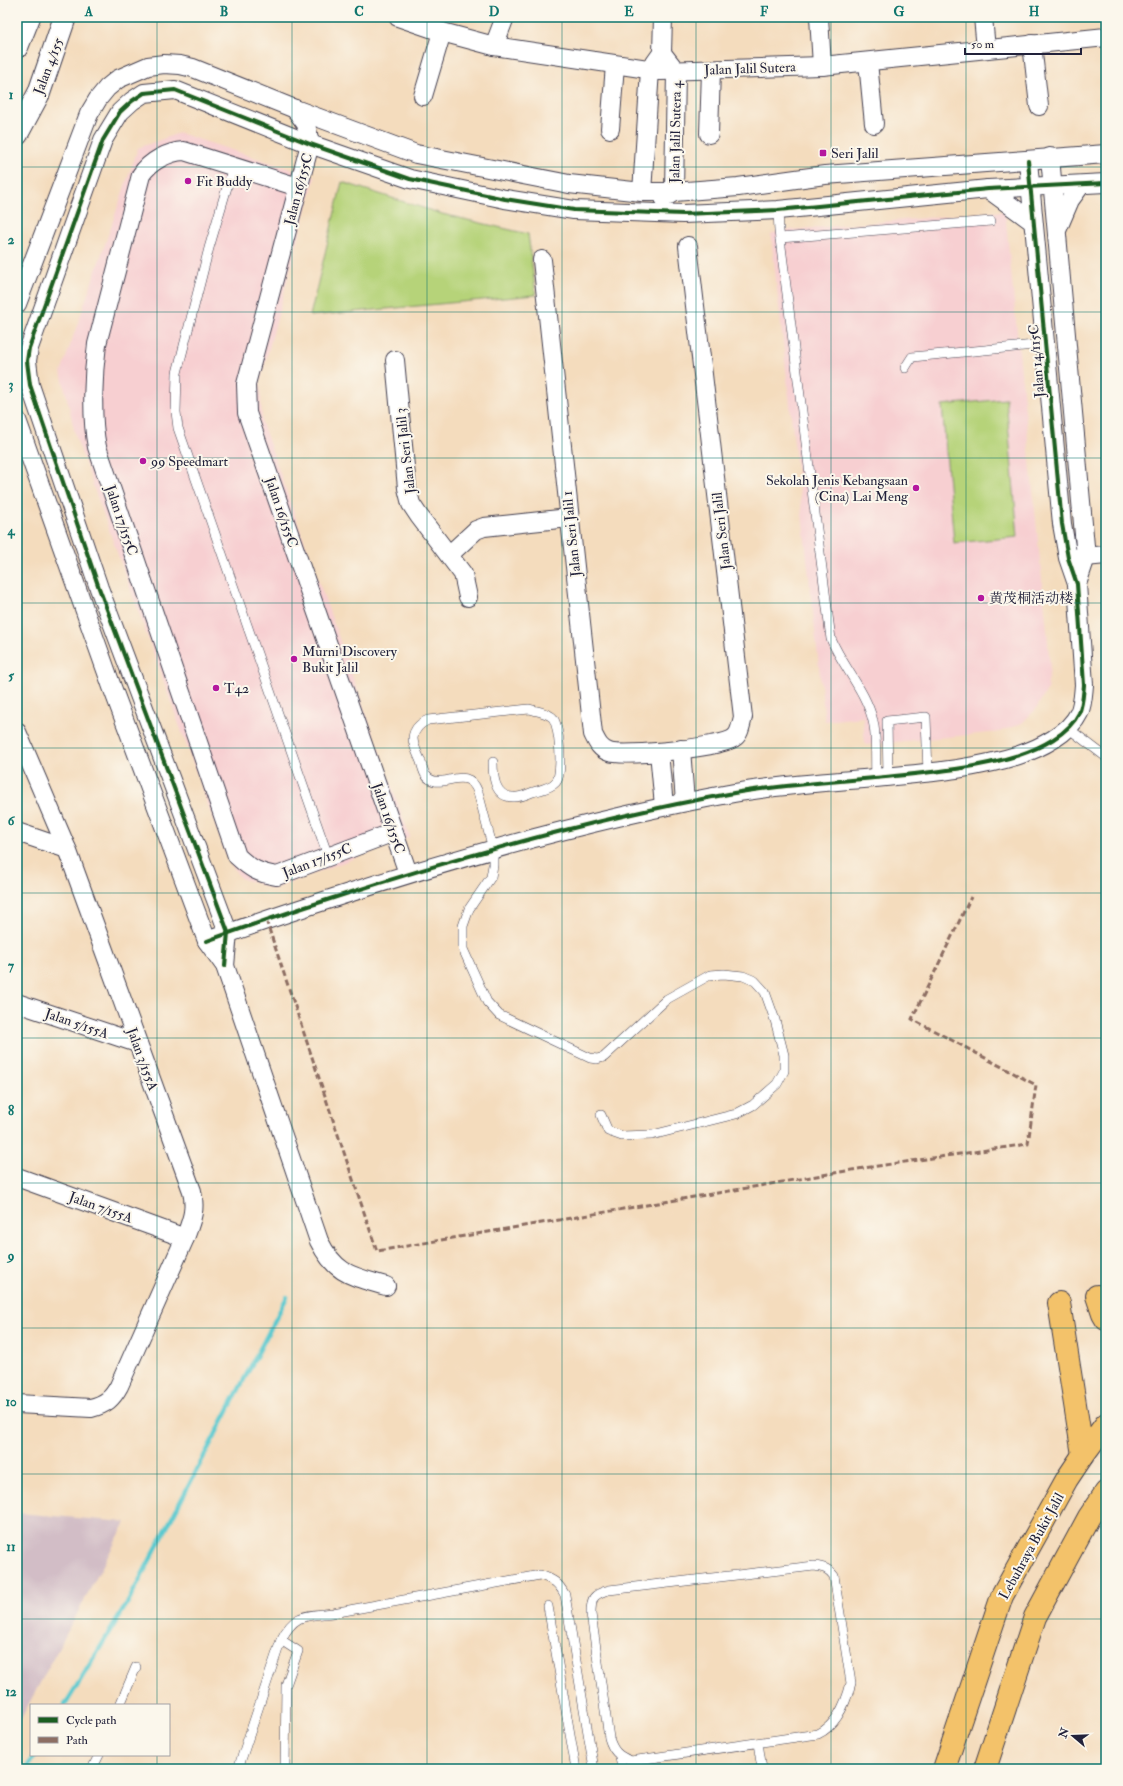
<svg xmlns="http://www.w3.org/2000/svg" width="1123" height="1786" viewBox="0 0 1123 1786" font-family="'IM FELL Double Pica','Noto Serif SC',serif">
	<rect width="100%" height="100%" fill="#fbf7ec"/>
	<filter id="ink" filterUnits="userSpaceOnUse"><feTurbulence type="fractalNoise" baseFrequency=".025" numOctaves="2"/><feDisplacementMap in="SourceGraphic" scale="8" xChannelSelector="R" yChannelSelector="G"/><feConvolveMatrix kernelMatrix="1 2 1 2 8 2 1 2 1" color-interpolation-filters="sRGB"/></filter>
	<filter id="wash" filterUnits="userSpaceOnUse"><feTurbulence type="fractalNoise" baseFrequency=".012" numOctaves="4" result="noise"/><feDisplacementMap in="SourceGraphic" scale="16" xChannelSelector="R" yChannelSelector="G"/><feGaussianBlur stdDeviation="0.9" result="paint"/><feColorMatrix in="noise" values="0 0 0 0 0 0 0 0 0 0 0 0 0 0 0 0 0 1.4 0 .05"/><feComposite in="paint" operator="in"/></filter>
	<g filter="url(#wash)">
		<rect width="100%" height="100%" fill="#f4dcbd"/>
		<g fill="#f7cfd1">
			<polygon points="179,133 315,177 260,382 262,423 410,837 273,889 240,878 227,858 76,438 61,372 138,148"/>
			<polygon points="1005,211 1047,630 1050,667 1047,690 1036,709 1022,723 999,732 865,745 863,717 825,721 771,235 779,231"/>
		</g>
		<polygon fill="#d2bdc6" points="17,1513 126,1522 17,1726"/>
		<g fill="#b6d379" stroke="#6c7a5a">
			<polygon points="342,182 442,214 528,234 536,295 310,316"/>
			<polygon points="1006,399 1018,537 954,543 942,405"/>
		</g>
		<g fill="none" stroke-linecap="round" stroke-linejoin="round">
			<g stroke="#5bc9cf" stroke-width="4.5">
				<polyline points="65,1705 128,1602 287,1297"/>
				<polyline points="26,1769 35,1755"/>
			</g>
		</g>
	</g>
	<g filter="url(#ink)">
		<g fill="none" stroke-linecap="round" stroke-linejoin="round">
			<g stroke="#423e4e" stroke-width="10">
				<g id="service">
					<polyline points="233,167 209,248 177,373 176,412 178,428 328,856"/>
					<path d="M 778,210 L 779,231 L 831,639 C 843,667 866,691 873,721 C 877,736 875,761 876,777"/>
					<polyline points="780,238 991,221"/>
					<polyline points="905,368 912,357 1045,344"/>
					<polyline points="1068,728 1106,757"/>
					<path d="M 493,762 C 493,775 494,797 513,797 C 519,798 527,794 533,792 C 540,790 551,788 556,782 C 563,774 560,724 552,717 C 545,712 536,711 529,709 L 428,720 C 421,723 414,729 413,738 C 413,746 418,754 421,762 C 422,766 423,770 425,774 C 438,795 466,761 478,792 L 493,849 L 493,865 L 491,877 L 469,909 L 463,926 L 463,949 L 487,1002 L 499,1015 L 590,1058 L 597,1059 L 604,1057 L 667,999 L 710,975 L 724,974 L 743,976 L 755,981 L 765,992 L 775,1020 L 784,1055 L 784,1071 L 777,1084 L 753,1105 L 736,1114 L 652,1135 L 622,1136 L 608,1131 L 601,1115"/>
					<polyline points="888,777 887,721 926,717 928,773"/>
					<path d="M 814,1566 C 823,1567 828,1568 834,1576 L 851,1683 C 846,1703 837,1725 818,1734 L 631,1761 C 618,1756 613,1751 609,1738 L 591,1614 C 591,1598 593,1594 609,1590 Z"/>
					<polyline points="548,1606 576,1769"/>
					<polyline points="281,1640 298,1651 286,1685 285,1769"/>
					<polyline points="120,1705 136,1667"/>
					<polyline points="758,1743 762,1769"/>
					<polyline points="620,1757 622,1769"/>
					<polyline points="92,1769 99,1755"/>
					<path d="M 238,1769 L 281,1640 C 295,1613 305,1616 333,1613 L 540,1575 C 554,1580 558,1582 565,1595 L 594,1769"/>
				</g>
			</g>
			<g stroke="#423e4e" stroke-width="20">
				<g id="minor">
					<polyline points="398,17 442,32 494,46 661,71 822,66 1106,37"/>
					<polyline points="819,17 822,66"/>
					<polyline points="983,17 986,49"/>
					<polyline points="1032,44 1039,106"/>
					<polyline points="494,46 505,17"/>
					<polyline points="662,53 676,71 674,192 664,198"/>
					<polyline points="868,62 874,124"/>
					<polyline points="423,96 442,32"/>
					<polyline points="295,109 306,124 310,144 246,384 247,413 408,873"/>
					<polyline points="610,129 615,65"/>
					<polyline points="709,134 711,70"/>
					<polyline points="1050,157 1086,557 1077,584"/>
					<path d="M 298,187 L 184,151 C 168,152 150,161 141,175 L 97,344 C 93,374 91,417 97,447 L 237,856 C 251,869 258,873 277,876 L 394,832"/>
					<polyline points="988,189 1033,222 1034,229"/>
					<polyline points="642,192 650,70 662,53 663,17"/>
					<polyline points="1058,228 1070,200 1081,185"/>
					<path d="M 542,260 L 593,734 C 597,742 600,749 609,752 C 624,757 724,748 735,737 C 740,733 741,724 743,717 L 688,246"/>
					<polyline points="17,304 89,114 98,99 107,88 118,79 148,66 164,64 180,65 193,68 295,109 416,154 569,184 642,192 674,192 738,187 825,175 1106,154"/>
					<polyline points="395,360 407,488 411,504 419,516 463,574 468,597"/>
					<path d="M 17,420 L 112,687 L 207,941 L 225,966 L 319,1241 C 336,1275 352,1276 386,1286"/>
					<polyline points="449,555 476,530 484,527 569,518"/>
					<polyline points="1075,558 1106,555"/>
					<path d="M 17,732 L 67,849 L 192,1191 C 196,1210 192,1219 185,1238 L 119,1386 C 112,1399 106,1404 91,1408 L 17,1404"/>
					<polyline points="681,749 685,802"/>
					<polyline points="659,752 664,806"/>
					<polyline points="17,832 67,849"/>
					<path d="M 207,941 C 247,926 287,913 327,900 C 461,856 595,818 734,793 C 780,785 828,782 874,778 C 923,773 972,770 1019,755 C 1040,748 1069,734 1079,713 C 1083,704 1083,695 1084,685 L 1077,584 L 1068,558 L 1062,524 L 1028,161"/>
					<polyline points="225,966 228,932 99,588 30,385 27,361 29,348 103,140 120,112 132,101 144,93 175,90 310,144 410,179 505,199 574,210 683,214 778,210 988,189 1106,183"/>
					<polyline points="17,1003 137,1043"/>
					<polyline points="17,1177 185,1238"/>
				</g>
			</g>
			<g stroke="#423e4e" stroke-width="24">
				<g id="tertiary">
					<polyline points="17,47 29,17"/>
					<polyline points="17,134 39,93 65,17"/>
				</g>
			</g>
			<g stroke="#423e4e" stroke-width="24">
				<g id="trunk">
					<polyline points="1097,1296 1103,1314 1106,1319"/>
					<polyline points="1059,1303 1083,1455"/>
					<polyline points="944,1769 1002,1596 1067,1479 1083,1455 1106,1424"/>
					<polyline points="985,1769 1035,1617 1089,1517 1106,1492"/>
				</g>
			</g>
			<use href="#service" stroke="#fff" stroke-width="9"/>
			<use href="#minor" stroke="#fff" stroke-width="18"/>
			<use href="#tertiary" stroke="#fff" stroke-width="22"/>
			<use href="#trunk" stroke="#f3c26a" stroke-width="22"/>
			<polyline stroke="#8d6e63" stroke-width="3" stroke-dasharray="6 3" stroke-linecap="butt" points="266,920 377,1251 864,1168 1028,1144 1036,1085 912,1019 971,897"/>
			<g stroke="#fbf7ec" stroke-width="6">
				<g id="cycleway">
					<path d="M 207,941 C 247,926 287,913 327,900 C 461,856 595,818 734,793 C 780,785 828,782 874,778 C 923,773 972,770 1019,755 C 1040,748 1069,734 1079,713 C 1083,704 1083,695 1084,685 L 1077,584 L 1068,558 L 1062,524 L 1028,161"/>
					<polyline points="225,966 228,932 99,588 30,385 27,361 29,348 103,140 120,112 132,101 144,93 175,90 310,144 410,179 505,199 574,210 683,214 778,210 988,189 1106,183"/>
				</g>
			</g>
			<use href="#cycleway" stroke="#1b5e20" stroke-width="4"/>
		</g>
	</g>
	<path fill="none" stroke="#0f766e" stroke-width="1" stroke-opacity="0.55" d="M 157,17 L 157,1705M 292,17 L 292,1769M 427,17 L 427,1769M 562,17 L 562,1769M 696,17 L 696,1769M 831,17 L 831,1769M 966,17 L 966,1769M 17,167 L 1106,167M 17,312 L 1106,312M 17,458 L 1106,458M 17,603 L 1106,603M 17,748 L 1106,748M 17,893 L 1106,893M 17,1038 L 1106,1038M 17,1183 L 1106,1183M 17,1328 L 1106,1328M 17,1474 L 1106,1474M 17,1619 L 1106,1619M 157,1755 L 157,1769"/>
	<g fill="#b5179e" stroke="#fbf7ec" stroke-width="1.5">
		<rect x="819" y="149" width="8" height="8" rx="2"/>
		<circle cx="188" cy="181" r="4"/>
		<circle cx="143" cy="461" r="4"/>
		<circle cx="916" cy="488" r="4"/>
		<circle cx="981" cy="598" r="4"/>
		<circle cx="294" cy="659" r="4"/>
		<circle cx="216" cy="688" r="4"/>
	</g>
	<g text-anchor="middle" stroke-width="4" stroke-linejoin="round" paint-order="stroke">
		<g font-size="14" fill="#22223b" stroke="#fbf7ec">
			<text transform="translate(48 66) rotate(-69)" y="5">Jalan 4/155</text>
			<text transform="translate(750 68) rotate(-2)" y="5">Jalan Jalil Sutera</text>
			<text transform="translate(675 132) rotate(-89)" y="5">Jalan Jalil Sutera 4</text>
			<text transform="translate(298 189) rotate(-75)" y="5">Jalan 16/155C</text>
			<text transform="translate(1036 361) rotate(-95)" y="5">Jalan 14/115C</text>
			<text transform="translate(405 451) rotate(-97)" y="5">Jalan Seri Jalil 3</text>
			<text transform="translate(282 512) rotate(71)" y="5">Jalan 16/155C</text>
			<text transform="translate(122 520) rotate(71)" y="5">Jalan 17/155C</text>
			<text transform="translate(721 531) rotate(-97)" y="5">Jalan Seri Jalil</text>
			<text transform="translate(571 534) rotate(-96)" y="5">Jalan Seri Jalil 1</text>
			<text transform="translate(389 818) rotate(71)" y="5">Jalan 16/155C</text>
			<text transform="translate(317 860) rotate(-21)" y="5">Jalan 17/155C</text>
			<text transform="translate(77 1023) rotate(19)" y="5">Jalan 5/155A</text>
			<text transform="translate(143 1059) rotate(70)" y="5">Jalan 3/155A</text>
			<text transform="translate(101 1207) rotate(20)" y="5">Jalan 7/155A</text>
			<text transform="translate(1031 1546) rotate(-61)" y="5">Lebuhraya Bukit Jalil</text>
		</g>
		<g font-size="14" fill="#22223b" stroke="#fbf7ec" text-anchor="start">
			<text x="831" y="158">Seri Jalil</text>
			<text x="196" y="186">Fit Buddy</text>
			<text x="151" y="466">99 Speedmart</text>
			<text x="908" y="485" text-anchor="end">Sekolah Jenis Kebangsaan<tspan x="908" dy="16">(Cina) Lai Meng</tspan></text>
			<text x="989" y="603">黄茂桐活动楼</text>
			<text x="302" y="656">Murni Discovery<tspan x="302" dy="16">Bukit Jalil</tspan></text>
			<text x="224" y="693">T42</text>
		</g>
	</g>
	<rect width="1123" height="1786" fill="none" stroke="#fbf7ec" stroke-width="44"/>
	<rect x="30" y="1704" width="140" height="52" fill="#fbf7ec" stroke="#a4a2a5"/>
	<rect x="38" y="1717" width="20" height="6" fill="#1b5e20" stroke="#a4a2a5"/>
	<text x="66" y="1724" font-size="12" fill="#22223b">Cycle path</text>
	<rect x="38" y="1737" width="20" height="6" fill="#8d6e63" stroke="#a4a2a5"/>
	<text x="66" y="1744" font-size="12" fill="#22223b">Path</text>
	<g transform="translate(1073 1736) rotate(289)" stroke="#fbf7ec" stroke-width="3" paint-order="stroke">
	<path d="M0-3L7 15L0 10L-7 15Z" fill="#22223b"/>
	<text y="-6" font-size="11" font-weight="bold" text-anchor="middle" fill="#22223b">N</text>
	</g>
	<path d="M965 48v6h116v-6" fill="none" stroke="#22223b" stroke-width="2"/>
	<text x="971" y="48" font-size="12" fill="#22223b" stroke="#fbf7ec" stroke-width="3" paint-order="stroke">50 m</text>
	<rect x="22" y="22" width="1079" height="1742" fill="none" stroke="#0f766e" stroke-width="1.5"/>
	<g font-size="13" text-anchor="middle" font-weight="bold" fill="#0f766e">
		<text x="89" y="16">A</text>
		<text x="224" y="16">B</text>
		<text x="359" y="16">C</text>
		<text x="494" y="16">D</text>
		<text x="629" y="16">E</text>
		<text x="764" y="16">F</text>
		<text x="899" y="16">G</text>
		<text x="1034" y="16">H</text>
		<text x="11" y="99">1</text>
		<text x="11" y="244">2</text>
		<text x="11" y="389">3</text>
		<text x="11" y="535">4</text>
		<text x="11" y="680">5</text>
		<text x="11" y="825">6</text>
		<text x="11" y="970">7</text>
		<text x="11" y="1115">8</text>
		<text x="11" y="1260">9</text>
		<text x="11" y="1406">10</text>
		<text x="11" y="1551">11</text>
		<text x="11" y="1696">12</text>
	</g>
</svg>
